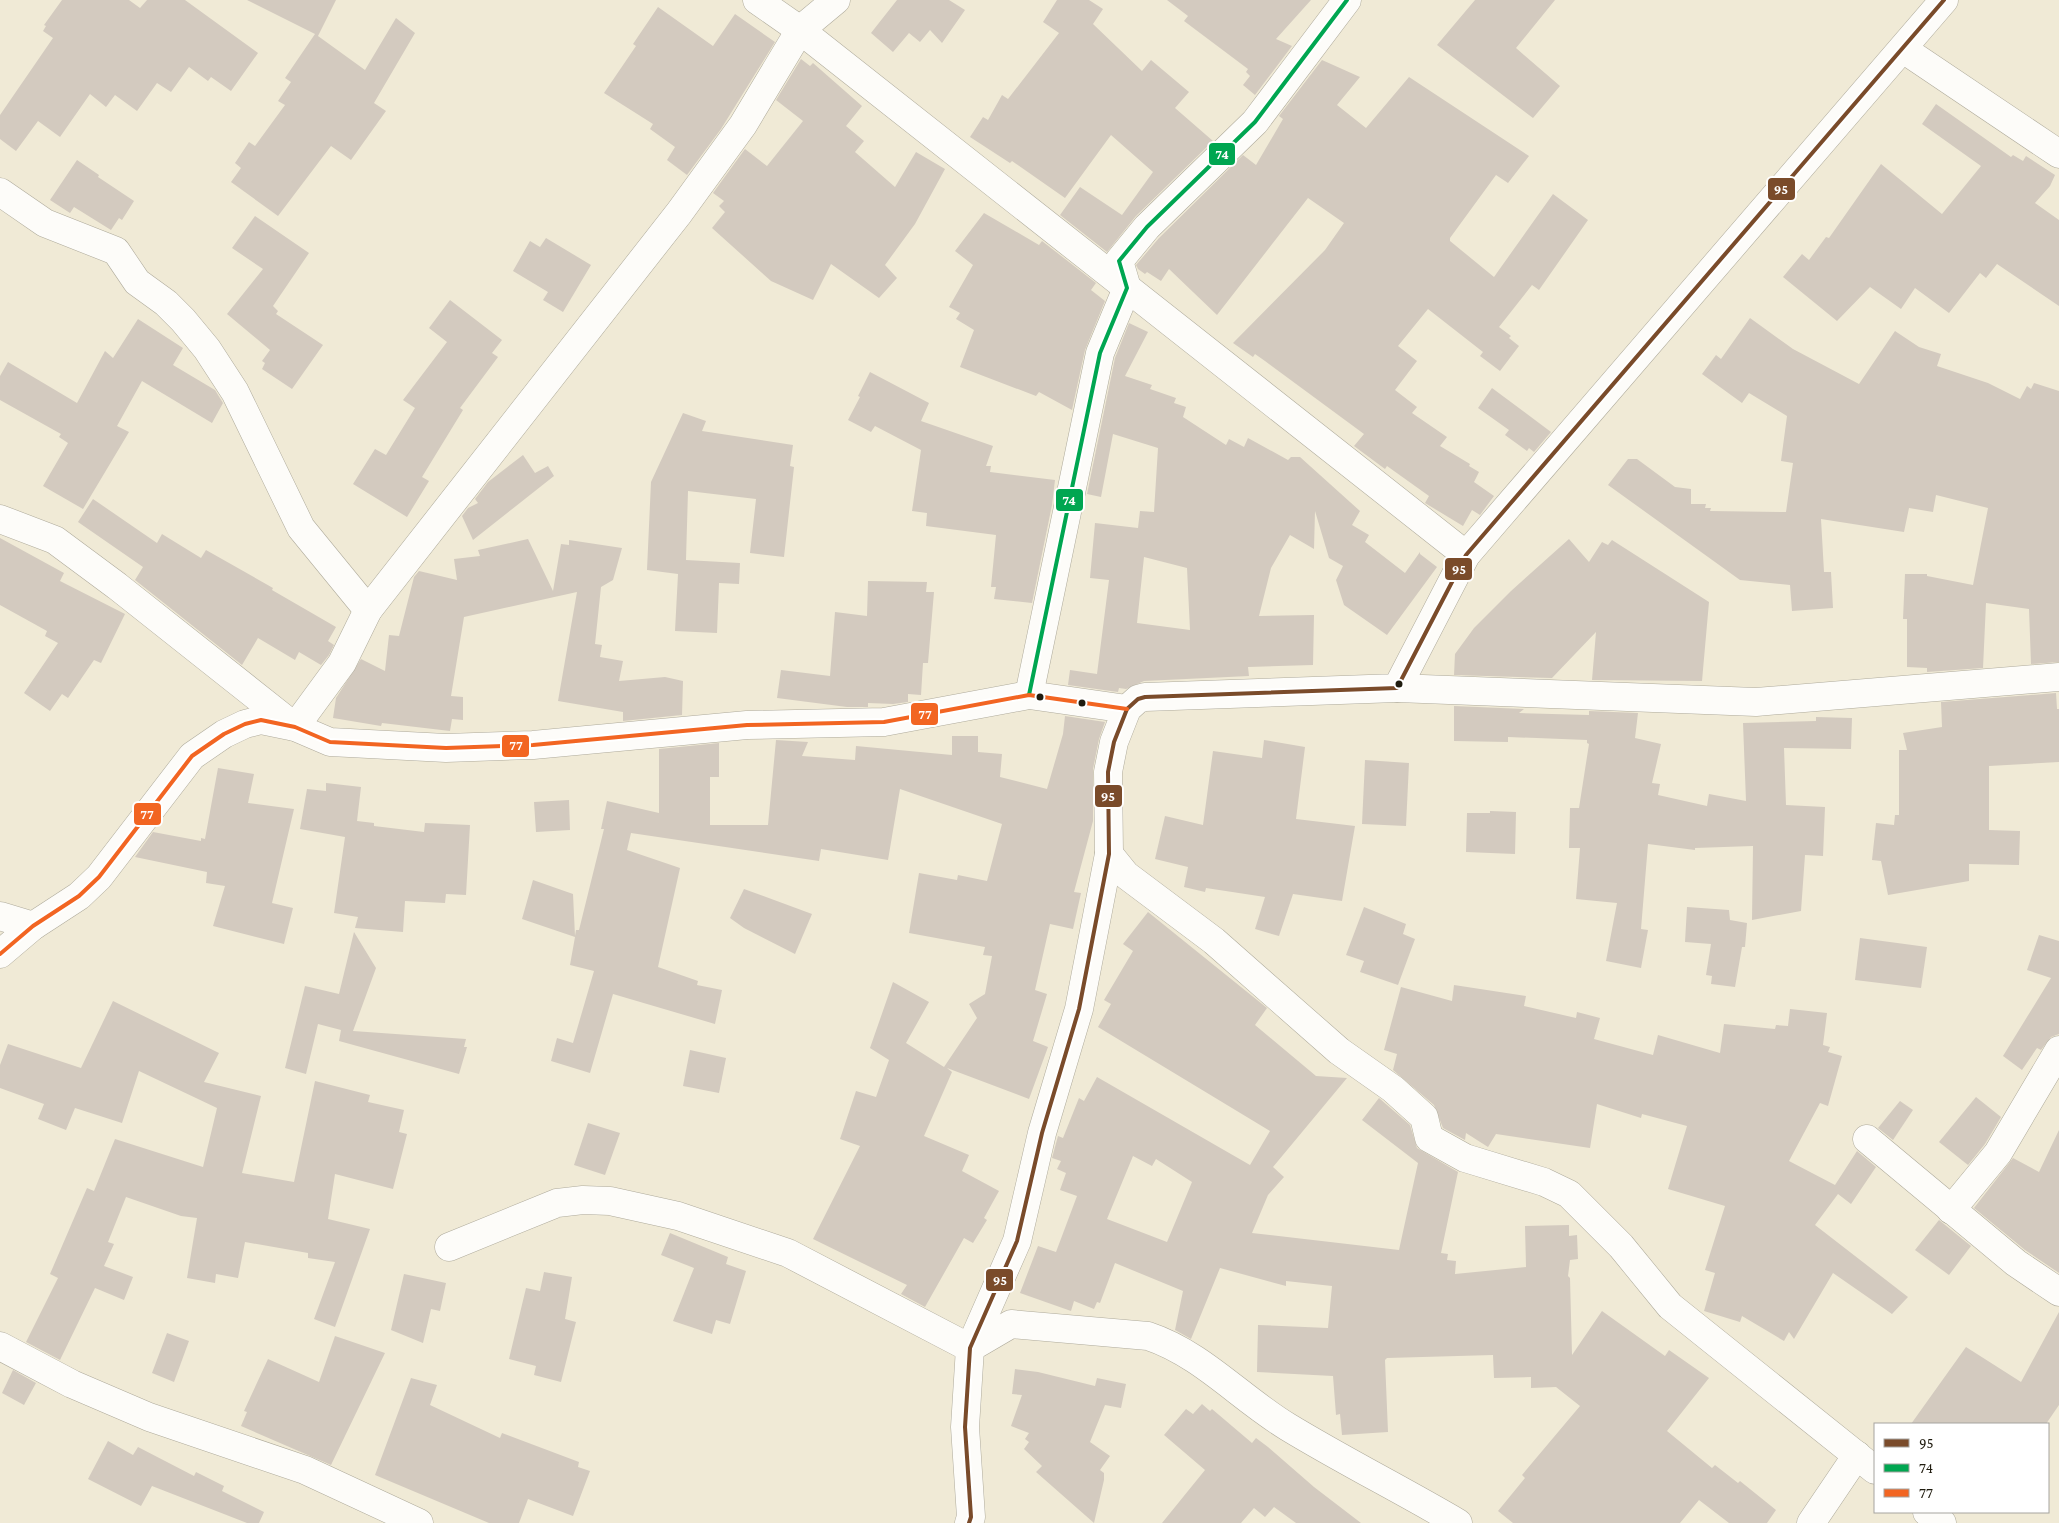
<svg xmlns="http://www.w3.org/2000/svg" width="2059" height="1523" viewBox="0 0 2059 1523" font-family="'Crimson Pro',serif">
	<rect width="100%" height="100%" fill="#f0ead6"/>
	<g fill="#d3cabf" fill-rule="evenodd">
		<polygon points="62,0 129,0 140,8 147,0 185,0 258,53 231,91 211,77 208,81 189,67 171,92 157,83 137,111 115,95 106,107 90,94 60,137 38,121 16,151 0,139 0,115 53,38 43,31 46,26 44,25"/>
		<polygon points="247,0 336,0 318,36 365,70 396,18 415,33 374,103 386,111 351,160 331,146 278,216 231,182 241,168 235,163 249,142 255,146 285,105 278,101 291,82 285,78 315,34"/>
		<polygon points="897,0 949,0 965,10 942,43 930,30 920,42 909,33 893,52 871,33"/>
		<polygon points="1057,0 1089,0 1103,9 1093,24 1142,71 1151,60 1189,92 1175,108 1213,141 1136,216 1107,252 1060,215 1080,187 1122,215 1153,172 1111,135 1065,198 1012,161 1010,163 970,137 983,117 988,120 1002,95 1008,99 1059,33 1043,22"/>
		<polygon points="1167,0 1311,0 1276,39 1292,46 1255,95 1243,85 1250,76 1246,72 1248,69 1184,21 1188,16"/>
		<polygon points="1475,0 1555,0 1516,48 1560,86 1533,118 1437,45"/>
		<polygon points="658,7 713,46 735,14 775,42 721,129 687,175 667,160 675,147 650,129 653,124 604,93 636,46 633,44"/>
		<polygon points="801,59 810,66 813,63 862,106 846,126 864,141 855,152 895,187 916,152 945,169 915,224 885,265 897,278 879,298 831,264 813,300 771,281 712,228 725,212 719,206 724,201 713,193 745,149 767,166 803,121 776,100"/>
		<polygon points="1322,60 1360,77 1337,105 1366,128 1409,77 1529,156 1508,183 1496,175 1450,238 1450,241 1494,277 1553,194 1588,220 1539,290 1532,285 1499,327 1511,336 1509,338 1519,346 1500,371 1480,356 1483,352 1428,309 1398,346 1417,361 1395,390 1417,407 1412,413 1447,437 1440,446 1470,464 1469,466 1479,472 1474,482 1494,496 1480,515 1472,510 1463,526 1425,503 1429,496 1387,466 1385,469 1354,446 1364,434 1265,361 1255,354 1253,357 1233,343 1325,250 1344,223 1308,198 1217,315 1169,269 1161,281 1147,272 1145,274 1138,269 1136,265 1159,238 1243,155 1256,165 1283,119 1279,116"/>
		<polygon points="1936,104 2011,157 2013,155 2023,161 2026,156 2055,175 2050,186 2035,203 2059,220 2059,306 1997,264 1986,278 1980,273 1949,313 1915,288 1901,309 1870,287 1837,321 1783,277 1802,254 1809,260 1826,237 1829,238 1881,164 1942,214 1981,166 1922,124"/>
		<polygon points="77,160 99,175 98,177 134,201 122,220 119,218 111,230 74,207 70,213 50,200"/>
		<polygon points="984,213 1039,245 1042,241 1096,283 1091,290 1105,301 1085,350 1072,410 1039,392 1036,396 960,367 974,330 956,319 960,313 949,307 973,265 955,251"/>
		<polygon points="255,216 309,253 273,306 278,311 276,314 323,345 292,389 262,369 265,363 262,361 270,350 227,314 263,269 232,248"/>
		<polygon points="546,238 591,265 563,312 543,300 548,292 513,271 530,241 540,247"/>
		<polygon points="450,300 502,340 492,353 498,357 460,408 463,410 422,477 429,481 407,517 353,484 375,449 386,455 415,408 403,400 447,342 429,328"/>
		<polygon points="1750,318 1793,349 1859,384 1895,331 1919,347 1941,354 1937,366 1988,383 2020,399 2027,386 2031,389 2034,383 2059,391 2059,662 2031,664 2029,609 1986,603 1983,668 1927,672 1927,668 1907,667 1907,619 1903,619 1905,574 1927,574 1927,576 1973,585 1988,508 1936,495 1933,512 1909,508 1904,532 1821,519 1824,572 1831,572 1833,608 1792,611 1790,585 1740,580 1608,485 1628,459 1637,459 1675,487 1691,489 1691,504 1706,504 1705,508 1711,508 1710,511 1786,512 1793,463 1781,461 1787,416 1749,393 1742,403 1702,374 1716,355 1721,359"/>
		<polygon points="138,319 183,348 173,365 215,390 223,403 212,423 142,381 117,426 129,432 83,509 43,486 68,443 59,437 61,434 0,400 0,376 8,362 77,403 105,351 113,358"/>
		<path d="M 1129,323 L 1148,332 L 1125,376 L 1152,385 L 1150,389 L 1176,398 L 1174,403 L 1186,407 L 1183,417 L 1226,445 L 1229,439 L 1244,447 L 1248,438 L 1288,460 L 1291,457 L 1300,457 L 1360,511 L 1352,525 L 1369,535 L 1365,542 L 1405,573 L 1420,552 L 1420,554 L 1437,567 L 1387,635 L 1344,605 L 1336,580 L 1343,566 L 1329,558 L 1315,511 L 1314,549 L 1290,535 L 1271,568 L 1259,616 L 1314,615 L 1313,665 L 1248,667 L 1249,676 L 1144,681 L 1126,689 L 1119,688 L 1118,692 L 1068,685 L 1070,670 L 1097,674 L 1109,580 L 1090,578 L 1095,523 L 1138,528 L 1140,511 L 1154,512 L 1158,448 L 1113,434 L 1101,497 L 1087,494 L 1115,358 ZM 1144,557 L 1187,568 L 1190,630 L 1137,623 Z"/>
		<polygon points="870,372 929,403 921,421 993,446 986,466 991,466 990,472 1055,480 1052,505 1032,603 994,599 996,587 991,587 996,535 926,526 927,513 912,511 921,450 875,426 871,432 848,420 860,397 858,396"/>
		<polygon points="1492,388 1551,432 1534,452 1529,448 1527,451 1505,435 1509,430 1478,408"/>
		<polygon points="683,413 706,421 702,431 793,445 790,466 794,467 784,557 750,553 756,499 688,491 686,560 740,563 739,584 719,583 717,633 675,631 678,574 647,570 651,482"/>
		<polygon points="523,455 535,473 548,466 554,476 473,540 462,516 468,508 478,503 475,499 488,482"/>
		<polygon points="93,499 157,543 162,534 201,558 206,550 273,588 272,590 336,627 328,641 334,645 329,655 321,665 299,652 295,660 258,638 242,665 135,580 143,567 78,522"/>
		<polygon points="0,538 64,573 60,581 125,614 101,663 94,660 68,698 62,694 50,711 24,693 58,643 45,636 47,631 0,605"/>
		<polygon points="528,539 553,591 561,544 569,545 569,540 622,548 613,580 601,587 595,644 602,645 600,657 623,661 619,681 665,677 683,681 682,715 623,721 623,712 558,701 577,592 464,617 451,696 463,697 463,720 452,719 450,731 382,723 381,726 333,718 336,698 361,659 385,671 389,635 399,636 414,577 419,571 457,580 454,559 480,556 478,550"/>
		<polygon points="1569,539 1589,562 1602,542 1608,545 1612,540 1709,602 1702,681 1592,680 1596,632 1552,678 1454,675 1455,654 1474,628 1511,591"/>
		<polygon points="868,581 927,582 926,592 934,592 928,663 923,663 921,695 908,694 908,702 893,704 868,703 868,707 847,707 777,698 781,670 830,676 835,612 867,616"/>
		<polygon points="2056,693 2057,709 2059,709 2059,762 1989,766 1989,830 2020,831 2019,865 1969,864 1969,881 1888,895 1881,861 1872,860 1876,823 1894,825 1895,815 1899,815 1899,750 1907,750 1903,733 1942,727 1941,702"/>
		<polygon points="1454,706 1524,709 1519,713 1589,715 1589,711 1638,713 1635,738 1661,744 1652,783 1660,784 1658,795 1707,806 1709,794 1746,801 1743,723 1816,721 1816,717 1852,718 1851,749 1784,748 1786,805 1825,807 1823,856 1805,855 1801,911 1752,920 1753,846 1695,848 1695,850 1648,844 1641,929 1648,930 1641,968 1606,961 1617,903 1576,899 1580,848 1569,848 1570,808 1579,808 1589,744 1587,743 1587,740 1508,737 1508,742 1454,741"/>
		<polygon points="1065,716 1105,722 1099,739 1093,769 1093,821 1074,892 1081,893 1073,929 1050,924 1035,990 1047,994 1033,1041 1048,1047 1029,1099 947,1068 952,1072 924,1136 969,1155 962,1171 999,1191 984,1218 987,1220 973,1243 964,1238 925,1307 901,1294 907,1285 813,1239 860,1146 840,1139 856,1091 876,1097 889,1060 870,1048 893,982 929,1002 906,1043 944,1067 977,1018 969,1004 985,994 992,956 983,955 985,947 909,933 919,873 957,880 958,875 987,881 1002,824 900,789 888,860 821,849 819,861 631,833 627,850 680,868 658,967 698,981 697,985 722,990 715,1024 613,994 590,1073 551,1061 557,1038 573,1043 594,971 570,965 575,937 522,919 533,880 573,894 575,936 576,930 579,930 604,829 601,829 607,801 659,813 659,749 719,743 719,777 710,777 710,825 768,825 776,740 808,742 802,756 855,760 856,746 952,755 952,736 978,736 978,752 1002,754 1000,777 1047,789 1063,734"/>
		<polygon points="1264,740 1305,747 1296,819 1355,826 1342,901 1293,894 1279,936 1255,929 1265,897 1206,888 1205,892 1184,887 1188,867 1155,859 1165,816 1203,825 1213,751 1262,758"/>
		<polygon points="1365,760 1409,763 1406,826 1362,824"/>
		<polygon points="218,768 254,774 248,803 294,809 272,903 293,908 284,944 213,926 225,886 206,883 207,872 135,857 153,832 201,841 201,838 205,839"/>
		<polygon points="326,783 361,787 357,821 374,823 374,826 424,832 425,823 470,825 466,895 446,894 445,903 405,901 403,932 355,928 358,917 334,913 345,837 300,829 307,789 326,791"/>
		<polygon points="569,800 570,830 536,832 534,802"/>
		<polygon points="1490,811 1516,812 1515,854 1466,852 1467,813 1490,813"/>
		<polygon points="744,889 812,914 795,954 744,928 730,918"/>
		<polygon points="1364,907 1406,924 1403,934 1415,939 1398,985 1360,972 1364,961 1346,955"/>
		<polygon points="1687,907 1729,910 1730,920 1747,923 1745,947 1742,947 1735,987 1711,984 1712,976 1706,975 1711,944 1685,942"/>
		<path d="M 1148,912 L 1267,1008 L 1255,1025 L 1316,1076 L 1347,1078 L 1273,1167 L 1284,1177 L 1268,1195 L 1252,1233 L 1399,1250 L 1418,1163 L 1362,1120 L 1379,1098 L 1410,1125 L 1417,1148 L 1458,1172 L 1441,1253 L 1448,1254 L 1447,1260 L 1456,1261 L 1455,1274 L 1526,1267 L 1525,1226 L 1569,1225 L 1569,1236 L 1577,1235 L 1578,1259 L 1570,1260 L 1568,1276 L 1570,1278 L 1572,1355 L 1602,1311 L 1665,1356 L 1669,1350 L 1709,1378 L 1667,1431 L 1712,1468 L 1715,1465 L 1738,1483 L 1740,1481 L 1776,1510 L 1767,1523 L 1729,1523 L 1699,1500 L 1680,1523 L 1513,1523 L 1498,1511 L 1525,1478 L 1522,1475 L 1580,1406 L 1556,1387 L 1531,1388 L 1531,1377 L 1494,1378 L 1493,1355 L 1387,1358 L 1385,1360 L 1388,1432 L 1342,1435 L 1340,1414 L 1336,1415 L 1333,1376 L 1257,1372 L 1258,1325 L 1328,1328 L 1332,1286 L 1286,1281 L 1286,1286 L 1220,1268 L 1191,1339 L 1175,1330 L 1183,1291 L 1115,1263 L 1100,1303 L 1097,1302 L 1094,1309 L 1074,1301 L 1071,1311 L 1020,1293 L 1038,1246 L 1056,1252 L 1077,1196 L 1060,1190 L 1066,1173 L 1057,1169 L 1061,1161 L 1052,1158 L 1058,1136 L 1063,1138 L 1079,1098 L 1084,1101 L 1097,1077 L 1250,1165 L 1270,1131 L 1098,1027 L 1111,1004 L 1104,1000 L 1133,951 L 1123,944 ZM 1133,1156 L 1152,1166 L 1156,1159 L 1192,1182 L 1167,1242 L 1107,1219 Z"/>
		<polygon points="354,932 376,968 353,1031 466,1039 464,1047 467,1047 459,1074 339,1041 341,1030 318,1024 306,1074 285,1068 305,986 339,994"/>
		<polygon points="2039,935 2059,941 2059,1034 2051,1037 2041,1050 2037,1048 2022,1070 2003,1056 2051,978 2027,970"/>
		<polygon points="1860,938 1927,947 1921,988 1855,980"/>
		<polygon points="1454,985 1526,996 1524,1006 1576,1018 1577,1012 1600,1018 1594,1039 1653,1055 1658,1035 1720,1053 1724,1024 1775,1029 1776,1025 1788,1026 1790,1009 1827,1013 1823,1045 1830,1047 1828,1052 1842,1056 1828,1106 1820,1103 1789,1161 1835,1185 1857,1151 1876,1167 1851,1204 1838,1194 1815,1225 1908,1297 1892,1314 1833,1273 1794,1339 1789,1332 1784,1341 1742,1316 1740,1322 1704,1311 1715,1273 1705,1270 1725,1206 1668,1189 1687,1126 1642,1114 1641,1118 1597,1104 1590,1148 1496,1134 1488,1147 1466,1133 1465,1140 1443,1128 1434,1105 1393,1070 1397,1054 1384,1050 1401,987 1452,1001"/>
		<polygon points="113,1001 219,1053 204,1082 261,1096 242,1173 294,1182 315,1081 370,1095 368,1102 404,1110 399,1132 407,1134 393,1189 335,1174 328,1219 370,1229 335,1327 314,1319 335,1262 308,1258 308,1253 245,1242 238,1278 216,1274 215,1283 187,1278 197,1218 181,1216 126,1197 108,1242 114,1244 104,1266 133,1277 124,1300 95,1288 60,1360 26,1342 58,1278 50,1274 87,1188 94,1191 115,1139 203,1167 217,1108 139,1071 122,1123 75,1108 66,1130 38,1119 44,1104 0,1088 0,1065 8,1044 81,1068"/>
		<polygon points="690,1050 726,1058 719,1093 683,1086"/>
		<polygon points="1976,1097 2001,1117 1985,1144 1968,1165 1939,1142"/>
		<polygon points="1900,1101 1913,1110 1893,1140 1878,1128"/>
		<polygon points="588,1123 620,1133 605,1175 574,1165"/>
		<polygon points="2059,1130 2059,1273 2025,1250 1974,1208 2013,1158 2039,1172"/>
		<polygon points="1939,1220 1971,1246 1949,1275 1915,1250"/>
		<polygon points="670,1233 728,1257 726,1264 746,1271 730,1324 716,1320 712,1334 673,1321 694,1268 661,1255"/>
		<polygon points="544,1272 572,1277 565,1319 576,1322 561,1382 534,1375 536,1366 509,1359 526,1288 540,1291"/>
		<polygon points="404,1274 446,1283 440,1311 431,1309 423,1343 391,1330"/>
		<polygon points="2059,1312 2059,1405 2046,1424 1911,1424 1966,1347 2021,1382"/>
		<polygon points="167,1333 189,1341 174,1382 152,1373"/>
		<polygon points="335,1336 385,1353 331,1465 241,1426 247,1412 244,1411 268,1359 319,1382"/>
		<polygon points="1015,1369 1038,1372 1095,1386 1097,1378 1126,1384 1121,1408 1105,1405 1090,1442 1110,1456 1100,1470 1104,1473 1104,1480 1094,1523 1036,1472 1042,1466 1024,1449 1029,1442 1025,1439 1029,1433 1011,1426 1022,1395 1012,1394"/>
		<polygon points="13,1370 36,1383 24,1405 2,1393"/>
		<polygon points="411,1378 437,1385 430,1405 500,1438 502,1433 579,1462 578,1467 590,1471 573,1516 528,1499 519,1523 489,1523 375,1475"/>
		<polygon points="1202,1404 1210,1411 1212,1409 1252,1443 1256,1438 1268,1447 1314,1487 1361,1523 1296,1523 1274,1507 1265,1517 1254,1508 1241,1523 1162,1523 1205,1470 1164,1435 1186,1409 1193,1414"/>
		<polygon points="108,1441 133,1455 138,1447 194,1476 196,1472 224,1486 222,1491 264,1512 259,1523 247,1523 152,1486 141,1506 88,1479"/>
	</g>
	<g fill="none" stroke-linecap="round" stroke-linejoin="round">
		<g stroke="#aeaa9b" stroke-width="29">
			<g id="street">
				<polyline points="757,0 800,30 1466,555"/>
				<polyline points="1903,49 2059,154"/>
				<polyline points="0,192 45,223 116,251 137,282 166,303 183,320 207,349 235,392 301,528 368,610"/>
				<polyline points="0,519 55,540 117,586 295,727 342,663 368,610 679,213 743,125 800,30 836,0"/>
				<polyline points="1397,688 1756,702 2059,677"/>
				<polyline points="1029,695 1100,353 1127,288 1119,261 1147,227 1255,122 1347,0"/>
				<polyline points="1109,854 1126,875 1214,941 1339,1051 1393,1089 1424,1117 1429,1138 1465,1158 1544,1182 1569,1194 1621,1246 1670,1306 1875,1470"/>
				<polyline points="0,916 33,926"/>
				<polyline points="0,954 33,926 79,896 99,877 192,756 224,734 245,724 261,720 295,727 330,742 446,748 533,745 747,725 884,722 1029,695 1127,709"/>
				<polyline points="1867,1139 2016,1263 2059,1292"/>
				<polyline points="1951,1210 1998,1153 2059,1050"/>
				<path d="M 449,1247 L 557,1203 L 583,1200 L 610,1201 L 678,1216 L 788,1253 L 970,1348 L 1011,1324 L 1148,1336 C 1202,1354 1240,1398 1288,1427 C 1344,1461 1402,1490 1458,1523"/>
				<polyline points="0,1346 72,1384 149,1417 305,1470 419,1523"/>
				<polyline points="1927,1512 1942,1523"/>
				<polyline points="969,1523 971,1517 965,1427 970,1348 1017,1241 1042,1133 1079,1009 1109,854 1108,772 1114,742 1127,709 1138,699 1145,697 1397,688 1466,555 1944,0"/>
				<polyline points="1811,1523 1857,1455"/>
			</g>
		</g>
		<use href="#street" stroke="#fdfcf9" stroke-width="28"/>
		<g stroke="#fff" stroke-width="8">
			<polyline id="bus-1" points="969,1523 971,1517 965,1427 970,1348 1017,1241 1042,1133 1079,1009 1109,854 1108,772 1114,742 1127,709 1138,699 1145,697 1397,688 1466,555 1944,0"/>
		</g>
		<g stroke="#fff" stroke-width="8">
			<polyline id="bus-2" points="1029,695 1100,353 1127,288 1119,261 1147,227 1255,122 1347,0"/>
		</g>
		<g stroke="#fff" stroke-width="8">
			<polyline id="bus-3" points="0,954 33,926 79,896 99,877 192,756 224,734 245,724 261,720 295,727 330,742 446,748 533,745 747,725 884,722 1029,695 1127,709"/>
		</g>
		<use href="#bus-1" stroke="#7a4b2a" stroke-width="4"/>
		<use href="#bus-2" stroke="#00a651" stroke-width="4"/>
		<use href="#bus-3" stroke="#f26522" stroke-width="4"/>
	</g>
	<g fill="#201c0f" stroke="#fff" stroke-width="2">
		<circle cx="1399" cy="684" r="4.5"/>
		<circle cx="1040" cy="697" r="4.5"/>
		<circle cx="1082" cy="703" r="4.5"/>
	</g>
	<g stroke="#fff" stroke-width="2">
		<rect x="1208" y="142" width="28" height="24" rx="5" fill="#00a651"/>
		<rect x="1767" y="177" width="29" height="24" rx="5" fill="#7a4b2a"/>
		<rect x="1055" y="488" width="29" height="24" rx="5" fill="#00a651"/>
		<rect x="1444" y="557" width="29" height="24" rx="5" fill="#7a4b2a"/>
		<rect x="910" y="702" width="29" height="24" rx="5" fill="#f26522"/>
		<rect x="501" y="734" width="29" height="24" rx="5" fill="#f26522"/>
		<rect x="1094" y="784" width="29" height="24" rx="5" fill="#7a4b2a"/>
		<rect x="133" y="802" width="29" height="24" rx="5" fill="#f26522"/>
		<rect x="985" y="1268" width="29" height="24" rx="5" fill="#7a4b2a"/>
	</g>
	<g font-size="14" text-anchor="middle" font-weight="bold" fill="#fff">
		<text x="1222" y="159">74</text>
		<text x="1781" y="194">95</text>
		<text x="1069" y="505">74</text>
		<text x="1459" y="574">95</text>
		<text x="925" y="719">77</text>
		<text x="516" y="750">77</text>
		<text x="1108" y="801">95</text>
		<text x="147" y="819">77</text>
		<text x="1000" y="1285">95</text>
	</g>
	<rect x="1874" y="1423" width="175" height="90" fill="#ffffff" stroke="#a6a49f"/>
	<rect x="1884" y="1439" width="25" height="8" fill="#7a4b2a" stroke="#a6a49f"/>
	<text x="1919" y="1448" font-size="15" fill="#201c0f">95</text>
	<rect x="1884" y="1464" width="25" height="8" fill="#00a651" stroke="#a6a49f"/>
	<text x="1919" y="1473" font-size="15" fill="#201c0f">74</text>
	<rect x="1884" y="1489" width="25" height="8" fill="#f26522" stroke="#a6a49f"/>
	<text x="1919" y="1498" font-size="15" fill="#201c0f">77</text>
</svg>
